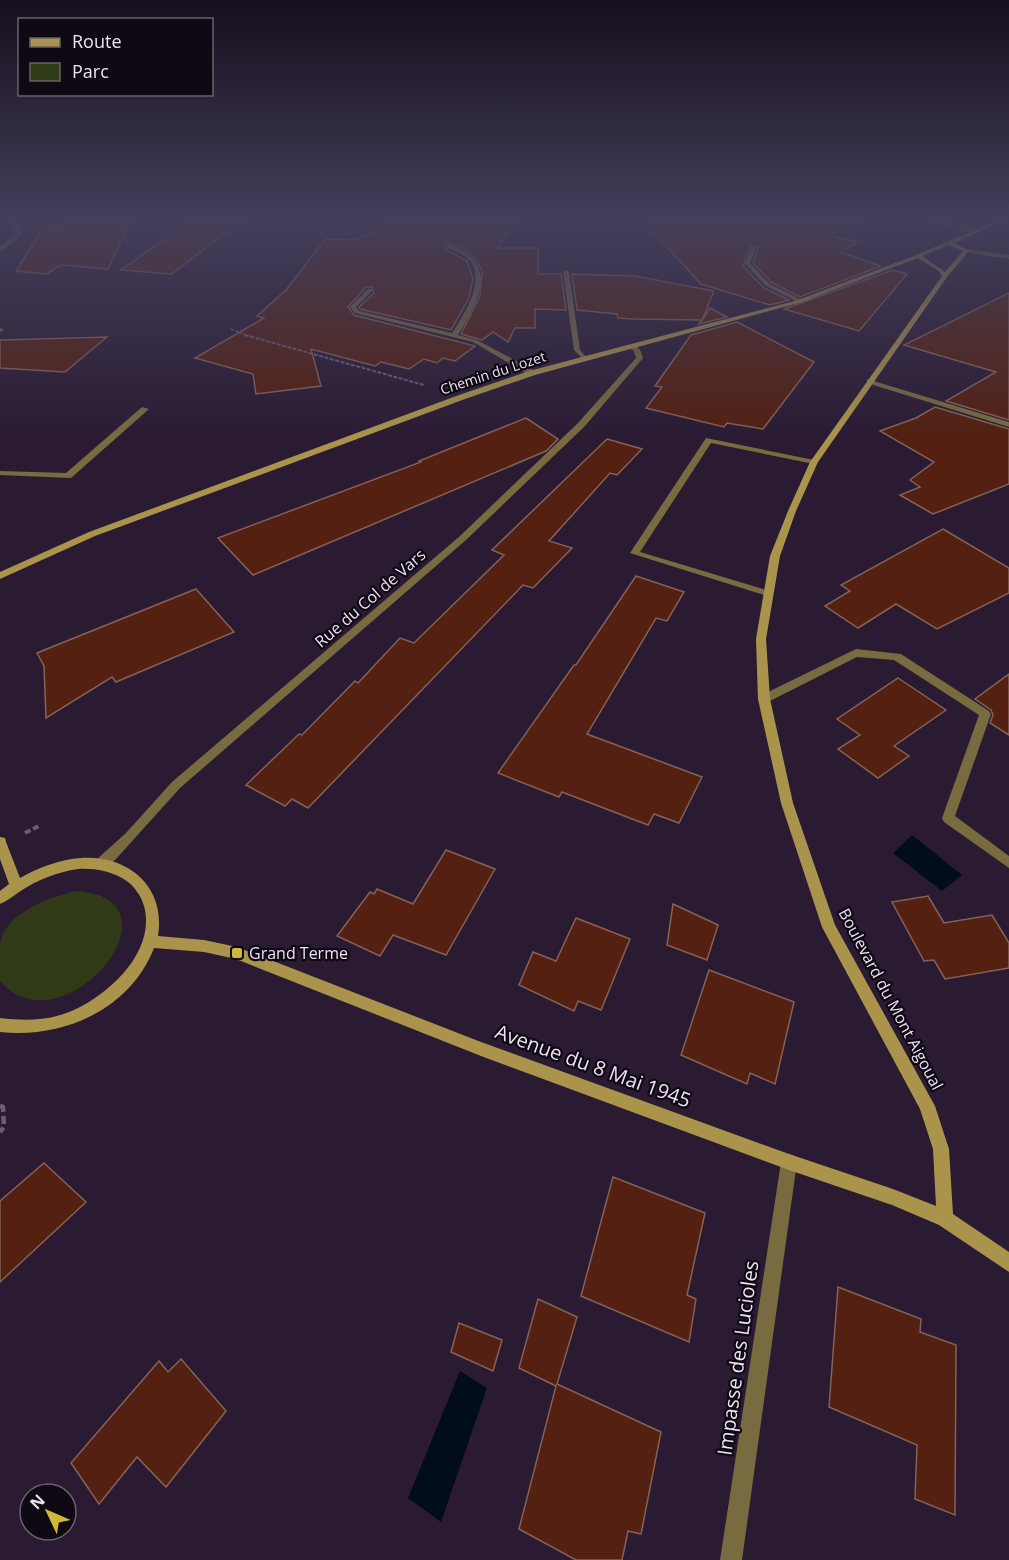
<svg xmlns="http://www.w3.org/2000/svg" width="1009" height="1560" viewBox="0 0 1009 1560" font-family="'Open Sans',sans-serif">
	<rect width="100%" height="100%" fill="#2a1b33"/>
	<path fill="#303a16" d="M 77,891 C 190,900 62,1053 0,981 C 0,969 0,956 0,944 C 4,913 52,896 77,891 Z"/>
	<g fill="#010d18">
		<polygon points="912,835 962,875 942,891 893,853"/>
		<polygon points="460,1371 487,1388 441,1522 408,1498"/>
	</g>
	<g fill="#532011" stroke="#856257" stroke-width="1.5">
		<polygon points="131,220 108,269 61,265 46,274 16,271 44,227 65,227 68,221"/>
		<polygon points="191,220 242,220 172,274 121,270"/>
		<polygon points="387,220 515,220 497,248 538,248 538,274 561,274 566,310 535,309 535,328 515,328 508,342 493,332 482,340 461,334 480,296 482,271 476,259 466,250 447,242 444,248 467,261 473,279 469,298 451,330 360,309 359,307 374,293 372,287 366,287 348,307 354,315 475,346 455,361 443,358 437,363 424,359 409,369 381,362 375,366 311,349 321,386 256,394 253,374 195,358 264,318 257,316 286,290 325,239 356,240 383,227"/>
		<polygon points="715,220 862,220 829,235 857,242 840,252 881,266 800,297 771,282 753,263 758,248 750,246 743,266 764,288 789,300 770,305 701,284 654,233 659,232 651,224"/>
		<polygon points="893,270 907,274 859,331 784,309"/>
		<polygon points="572,274 635,276 714,291 702,320 710,308 727,317 699,324 702,320 632,319 618,318 617,314 577,310"/>
		<polygon points="1009,293 1009,420 946,401 996,372 904,345"/>
		<polygon points="737,322 814,362 763,429 727,423 724,427 646,408 662,387 655,386 691,335"/>
		<polygon points="107,337 65,372 0,368 0,340"/>
		<polygon points="935,407 1009,429 1009,484 933,514 900,495 920,487 910,480 934,462 880,431 916,418"/>
		<polygon points="526,418 558,439 546,451 253,575 218,538 421,462 419,461"/>
		<polygon points="607,439 642,449 617,475 610,473 549,541 572,548 533,588 523,585 308,808 292,799 285,806 246,785 299,734 302,735 355,681 358,683 400,638 414,643 504,555 492,550"/>
		<polygon points="943,529 1009,568 1009,593 937,629 896,604 858,628 825,606 850,591 841,585"/>
		<polygon points="636,576 684,592 667,621 656,618 587,734 702,777 679,823 654,814 648,825 562,792 559,797 498,773 574,665 576,665"/>
		<polygon points="196,589 234,632 116,682 112,677 46,718 44,666 37,653"/>
		<polygon points="1009,674 1009,735 990,723 993,715 991,710 975,699"/>
		<polygon points="898,678 946,710 894,746 909,756 878,778 838,749 860,735 837,719"/>
		<polygon points="446,850 495,869 446,955 393,935 380,956 337,936 370,892 374,894 377,889 413,904"/>
		<polygon points="928,896 944,923 992,915 1009,943 1009,968 945,979 934,960 924,961 892,902"/>
		<polygon points="673,904 718,925 707,960 667,945"/>
		<polygon points="576,918 630,939 601,1010 578,1001 574,1011 519,985 533,952 556,961"/>
		<polygon points="709,970 794,1002 775,1084 750,1073 747,1084 681,1055"/>
		<polygon points="44,1163 86,1202 0,1282 0,1201"/>
		<polygon points="613,1177 705,1213 687,1295 696,1299 689,1342 581,1296"/>
		<polygon points="838,1287 921,1319 920,1332 956,1345 955,1515 915,1499 917,1445 829,1407"/>
		<polygon points="538,1299 577,1317 557,1384 661,1432 641,1534 628,1531 622,1560 576,1560 519,1529 556,1386 519,1368"/>
		<polygon points="459,1323 502,1340 493,1371 451,1352"/>
		<polygon points="181,1359 226,1411 166,1487 137,1457 99,1504 71,1463 159,1361 168,1372"/>
	</g>
	<g fill="none" stroke-linecap="round" stroke-linejoin="round">
		<polyline stroke="#6b5e73" stroke-width="1.5" stroke-dasharray="3 1.5" stroke-linecap="butt" points="231,329 248,336"/>
		<polyline stroke="#6b5e73" stroke-width="2" stroke-dasharray="4 1.5" stroke-linecap="butt" points="245,335 424,385"/>
		<polyline stroke="#6b5e73" stroke-width="4" stroke-dasharray="6 3" stroke-linecap="butt" points="25,833 41,825"/>
		<polyline stroke="#6b5e73" stroke-width="4.5" stroke-dasharray="8 4" stroke-linecap="butt" points="0,1106 3,1107 4,1127 0,1132"/>
		<polygon fill="#786b40" fill-rule="evenodd" points="566,270 569,272 580,350 588,359 585,361 574,350 563,272"/>
		<g fill="#786b40" fill-rule="evenodd">
			<polygon points="8,220 14,220 22,232 21,236 0,252 0,247 15,235 16,232"/>
			<polygon points="929,220 938,220 978,232 975,234"/>
			<path d="M 448,244 C 500,262 480,300 458,335 L 477,340 L 535,371 L 535,375 L 529,375 L 473,342 L 355,313 L 350,307 L 368,289 L 372,289 L 372,291 L 356,307 L 359,311 L 452,333 C 463,316 485,283 471,262 C 465,254 454,251 446,247 Z"/>
			<polygon points="751,248 756,249 750,263 770,284 802,300 802,302 798,302 766,286 745,264"/>
			<polygon points="966,249 1009,255 1009,259 964,252"/>
			<polygon points="0,328 3,329 3,331 0,332"/>
			<path d="M 628,345 C 637,343 641,350 643,358 L 584,427 L 466,540 L 180,788 L 116,859 C 110,864 105,871 96,868 L 94,864 L 96,860 L 126,833 L 172,782 L 460,536 L 578,423 L 636,358 L 634,351 L 628,347 Z"/>
			<polygon points="867,379 1009,422 1009,427 867,383"/>
			<polygon points="142,407 149,409 71,478 0,475 0,471 66,473"/>
			<polygon points="706,438 814,460 818,462 814,464 711,443 640,552 773,592 773,596 767,596 630,553"/>
			<polygon points="856,649 901,654 989,711 991,714 955,816 1009,856 1009,868 944,822 942,818 979,715 894,660 857,657 768,702 760,702 758,699 760,696"/>
			<polygon points="789,1154 795,1156 797,1162 742,1560 720,1560 781,1162 783,1156"/>
		</g>
		<path fill="#aa944c" fill-rule="evenodd" d="M 998,220 L 1005,220 L 954,243 L 969,251 L 947,277 L 818,462 L 796,511 L 780,556 L 766,639 L 770,699 L 793,803 L 835,925 L 935,1106 L 949,1149 L 953,1214 L 1009,1252 L 1009,1272 L 939,1225 L 892,1205 L 789,1170 L 481,1056 L 236,959 L 204,952 L 154,948 C 130,1010 62,1039 0,1032 L 0,1018 C 26,1021 52,1021 76,1009 C 112,992 156,950 144,906 C 141,895 133,884 122,878 C 109,871 94,868 78,869 C 57,872 37,880 19,892 C 13,896 7,901 0,904 L 0,891 L 9,884 L 0,859 L 0,837 L 5,838 L 6,842 L 20,878 C 38,868 60,859 81,858 C 129,855 166,887 158,936 L 204,940 L 237,947 L 481,1042 L 789,1154 L 893,1189 L 936,1206 L 933,1149 L 920,1109 L 822,927 L 781,803 L 758,699 L 756,639 L 770,556 L 788,511 L 810,462 L 942,276 L 939,271 L 918,258 L 802,302 L 535,375 L 465,399 L 95,536 L 0,579 L 0,572 L 89,532 L 459,395 L 529,371 L 798,300 L 916,255 ZM 949,245 L 963,251 L 945,272 L 922,256 Z"/>
	</g>
	<linearGradient id="sky" x2="0" y2="1"><stop stop-color="#170f1c"/><stop offset="0.5" stop-color="#443f5b"/><stop offset="1" stop-color="#443f5b" stop-opacity="0"/></linearGradient>
	<rect width="1009" height="438" fill="url(#sky)"/>
	<rect fill="#cfb837" stroke="#0f0913" stroke-width="2" x="231" y="947" width="12" height="12" rx="3"/>
	<g text-anchor="middle" stroke-width="4.5" stroke-linejoin="round" paint-order="stroke">
		<g font-size="14" fill="#ece2f3" stroke="#0f0913">
			<text transform="translate(493 373) rotate(-18)" y="5">Chemin du Lozet</text>
		</g>
		<g font-size="16" fill="#ece2f3" stroke="#0f0913">
			<text transform="translate(370 598) rotate(-41)" y="6">Rue du Col de Vars</text>
			<text transform="translate(891 999) rotate(62)" y="6">Boulevard du Mont Aigoual</text>
		</g>
		<g font-size="16" fill="#ece2f3" stroke="#0f0913" text-anchor="start">
			<text x="249" y="959">Grand Terme</text>
		</g>
		<g font-size="20" fill="#ece2f3" stroke="#0f0913">
			<text transform="translate(593 1066) rotate(20)" y="7">Avenue du 8 Mai 1945</text>
			<text transform="translate(738 1358) rotate(-82)" y="7">Impasse des Lucioles</text>
		</g>
	</g>
	<rect x="18" y="18" width="195" height="78" fill="#0f0913" stroke="#67606d" stroke-width="1.5"/>
	<rect x="30" y="38" width="30" height="9" fill="#aa944c" stroke="#67606d" stroke-width="1.5"/>
	<text x="72" y="48" font-size="18" fill="#ece2f3">Route</text>
	<rect x="30" y="63" width="30" height="18" fill="#303a16" stroke="#67606d" stroke-width="1.5"/>
	<text x="72" y="78" font-size="18" fill="#ece2f3">Parc</text>
	<g transform="translate(48 1512) rotate(314)"><circle r="28" fill="#0f0913" stroke="#67606d" stroke-width="1.5"/>
	<path d="M0-4.5L10 22L0 15L-10 22Z" fill="#cfb837"/>
	<text y="-9" font-size="16" font-weight="bold" text-anchor="middle" fill="#ece2f3">N</text>
	</g>
</svg>
